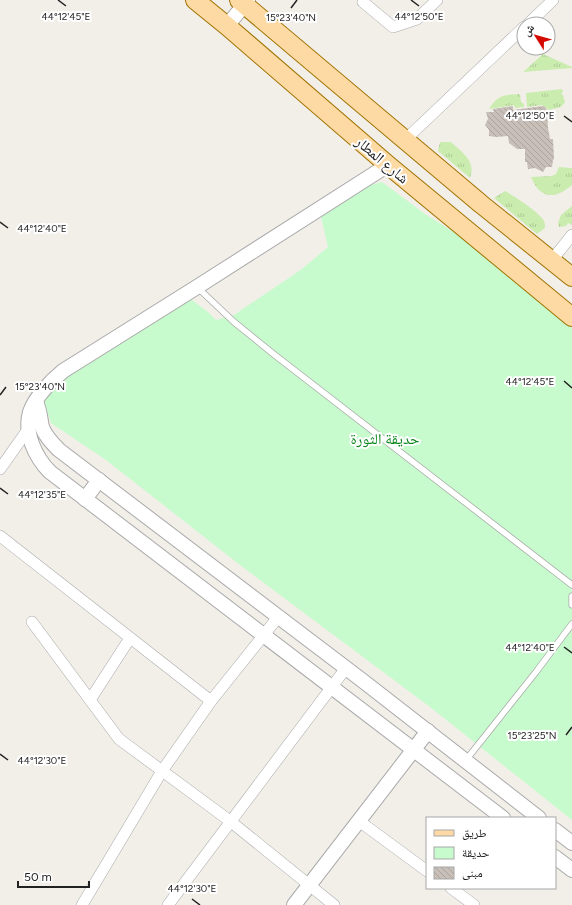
<svg xmlns="http://www.w3.org/2000/svg" width="572" height="905" viewBox="0 0 572 905" font-family="Figtree,'Noto Naskh Arabic',sans-serif">
	<defs>
		<pattern id="grass-tufts" width="24" height="20" patternUnits="userSpaceOnUse"><rect width="24" height="20" fill="#caecaf"/><path d="M3 7l-1-3M5 7V3M7 7l1-3M15 17l-1-3M17 17v-4M19 17l1-3" fill="none" stroke="#adca96"/></pattern>
		<pattern id="building-back-hatch" width="6" height="6" patternUnits="userSpaceOnUse"><rect width="6" height="6" fill="#c7bfb8"/><path d="M-1 5l2 2M0 0l6 6M5-1l2 2" fill="none" stroke="#aba49e"/></pattern>
	</defs>
	<rect width="100%" height="100%" fill="#f2efe9"/>
	<g fill="url(#grass-tufts)">
		<polygon points="543,54 572,67 572,68 523,72"/>
		<polygon points="562,89 563,92 561,94 563,95 565,102 561,107 549,110 542,105 527,107 526,93"/>
		<path d="M 520,94 L 521,102 L 524,104 L 524,107 L 515,108 L 514,105 L 489,109 C 498,94 505,95 520,94 Z"/>
		<path d="M 440,142 L 451,142 C 461,151 477,162 470,178 L 438,151 Z"/>
		<path d="M 559,167 L 572,168 L 572,185 C 555,200 540,199 531,177 L 552,176 L 556,174 Z"/>
		<path d="M 505,191 C 514,196 540,213 544,221 C 545,223 545,226 545,228 L 537,234 L 494,198 Z"/>
		<polygon points="572,206 572,225 568,223 566,226 559,227 558,223 561,215"/>
	</g>
	<polygon fill="#c7fbcd" points="382,182 425,214 460,236 572,328 572,820 430,707 240,565 106,460 51,423 44,401 57,383 178,305 192,300 208,312 216,320 234,315 302,269 328,247 321,217 363,187"/>
	<polygon fill="url(#building-back-hatch)" points="513,106 513,110 543,106 545,107 547,110 548,128 550,139 553,139 554,159 553,160 552,167 546,167 543,172 535,168 528,169 527,162 525,162 525,149 517,149 509,143 508,136 496,137 489,136 489,130 485,125 488,119 486,112 494,112 493,109"/>
	<g fill="none" stroke-linecap="round" stroke-linejoin="round">
		<g stroke="#a9a9a9" stroke-width="7">
			<g id="service">
				<polyline points="197,287 234,322 276,356 572,585"/>
				<polyline points="572,596 572,605"/>
				<polyline points="466,760 536,672 572,624"/>
			</g>
		</g>
		<g stroke="#a9a9a9" stroke-width="12">
			<g id="minor">
				<polyline points="364,0 363,2 393,27 417,19 437,0"/>
				<polyline points="528,24 553,0"/>
				<polyline points="405,140 524,27"/>
				<polyline points="552,260 572,235"/>
				<polyline points="0,469 29,428"/>
				<polyline points="0,536 211,701"/>
				<polyline points="32,622 119,739 230,821 334,905"/>
				<polyline points="90,700 130,638"/>
				<polyline points="359,821 427,871"/>
				<polyline points="451,888 474,905"/>
				<polyline points="82,905 162,771 211,701 279,616"/>
				<polyline points="168,905 346,668"/>
			</g>
		</g>
		<g stroke="#a9a9a9" stroke-width="16">
			<g id="tertiary">
				<polyline points="227,26 248,0"/>
				<path d="M 388,165 L 197,287 L 63,371 C 52,380 35,397 30,412 C 24,433 35,457 50,472 L 503,818"/>
				<path d="M 36,402 C 40,410 40,418 42,427 C 45,436 52,443 59,450 L 363,681 L 539,818"/>
				<polyline points="85,499 99,480"/>
				<polyline points="555,830 572,843"/>
				<polyline points="555,857 572,870"/>
				<polyline points="294,905 428,731"/>
			</g>
		</g>
		<g stroke="#a07200" stroke-width="20">
			<g id="primary">
				<polyline points="195,0 227,26 388,165 572,317"/>
				<polyline points="239,0 481,204 572,277"/>
			</g>
		</g>
		<use href="#service" stroke="#fff" stroke-width="5.5"/>
		<use href="#minor" stroke="#fff" stroke-width="11"/>
		<use href="#tertiary" stroke="#fff" stroke-width="14"/>
		<use href="#primary" stroke="#fddaa3" stroke-width="18"/>
	</g>
	<path fill="none" stroke="#222" stroke-width="1.5" d="M 58,0 L 66,6M 411,0 L 419,6M 291,8 L 297,0M 564,116 L 572,122M 0,222 L 8,228M 564,381 L 572,388M 0,395 L 6,387M 0,488 L 8,494M 564,647 L 572,653M 566,735 L 572,727M 0,754 L 8,760M 192,899 L 200,905"/>
	<g text-anchor="middle" stroke-width="4" stroke-linejoin="round" paint-order="stroke">
		<g font-size="15" fill="#222" stroke="#fff">
			<text transform="translate(382 160) rotate(40)" y="5">شارع المطار</text>
		</g>
		<g font-size="15" fill="#0a851a" stroke="#fff">
			<text x="385" y="444">حديقة الثورة</text>
		</g>
	</g>
	<g font-size="10" text-anchor="middle" fill="#222" stroke="#fff" stroke-width="4" stroke-linejoin="round" paint-order="stroke">
		<text x="66" y="20">44°12'45"E</text>
		<text x="419" y="20">44°12'50"E</text>
		<text x="291" y="21">15°23'40"N</text>
		<text x="530" y="119">44°12'50"E</text>
		<text x="42" y="232">44°12'40"E</text>
		<text x="530" y="385">44°12'45"E</text>
		<text x="40" y="390">15°23'40"N</text>
		<text x="42" y="498">44°12'35"E</text>
		<text x="530" y="651">44°12'40"E</text>
		<text x="532" y="739">15°23'25"N</text>
		<text x="42" y="764">44°12'30"E</text>
		<text x="192" y="892">44°12'30"E</text>
	</g>
	<rect x="426" y="817" width="130" height="72" fill="#ffffff" stroke="#a7a7a7"/>
	<rect x="434" y="830" width="20" height="6" fill="#fddaa3" stroke="#a7a7a7"/>
	<text x="462" y="837" font-size="12" fill="#222222">طريق</text>
	<rect x="434" y="847" width="20" height="12" fill="#c7fbcd" stroke="#a7a7a7"/>
	<text x="462" y="857" font-size="12" fill="#222222">حديقة</text>
	<rect x="434" y="867" width="20" height="12" fill="url(#building-back-hatch)" stroke="#a7a7a7"/>
	<text x="462" y="877" font-size="12" fill="#222222">مبنى</text>
	<g transform="translate(536 36) rotate(307)"><circle r="19" fill="#ffffff" stroke="#a7a7a7"/>
	<path d="M0-3L7 15L0 10L-7 15Z" fill="#d40900"/>
	<text y="-6" font-size="11" font-weight="bold" text-anchor="middle" fill="#222222">ش</text>
	</g>
	<path d="M18 881v6h71v-6" fill="none" stroke="#222222" stroke-width="2"/>
	<text x="24" y="881" font-size="12" fill="#222222" stroke="#ffffff" stroke-width="3" paint-order="stroke">50 m</text>
</svg>
